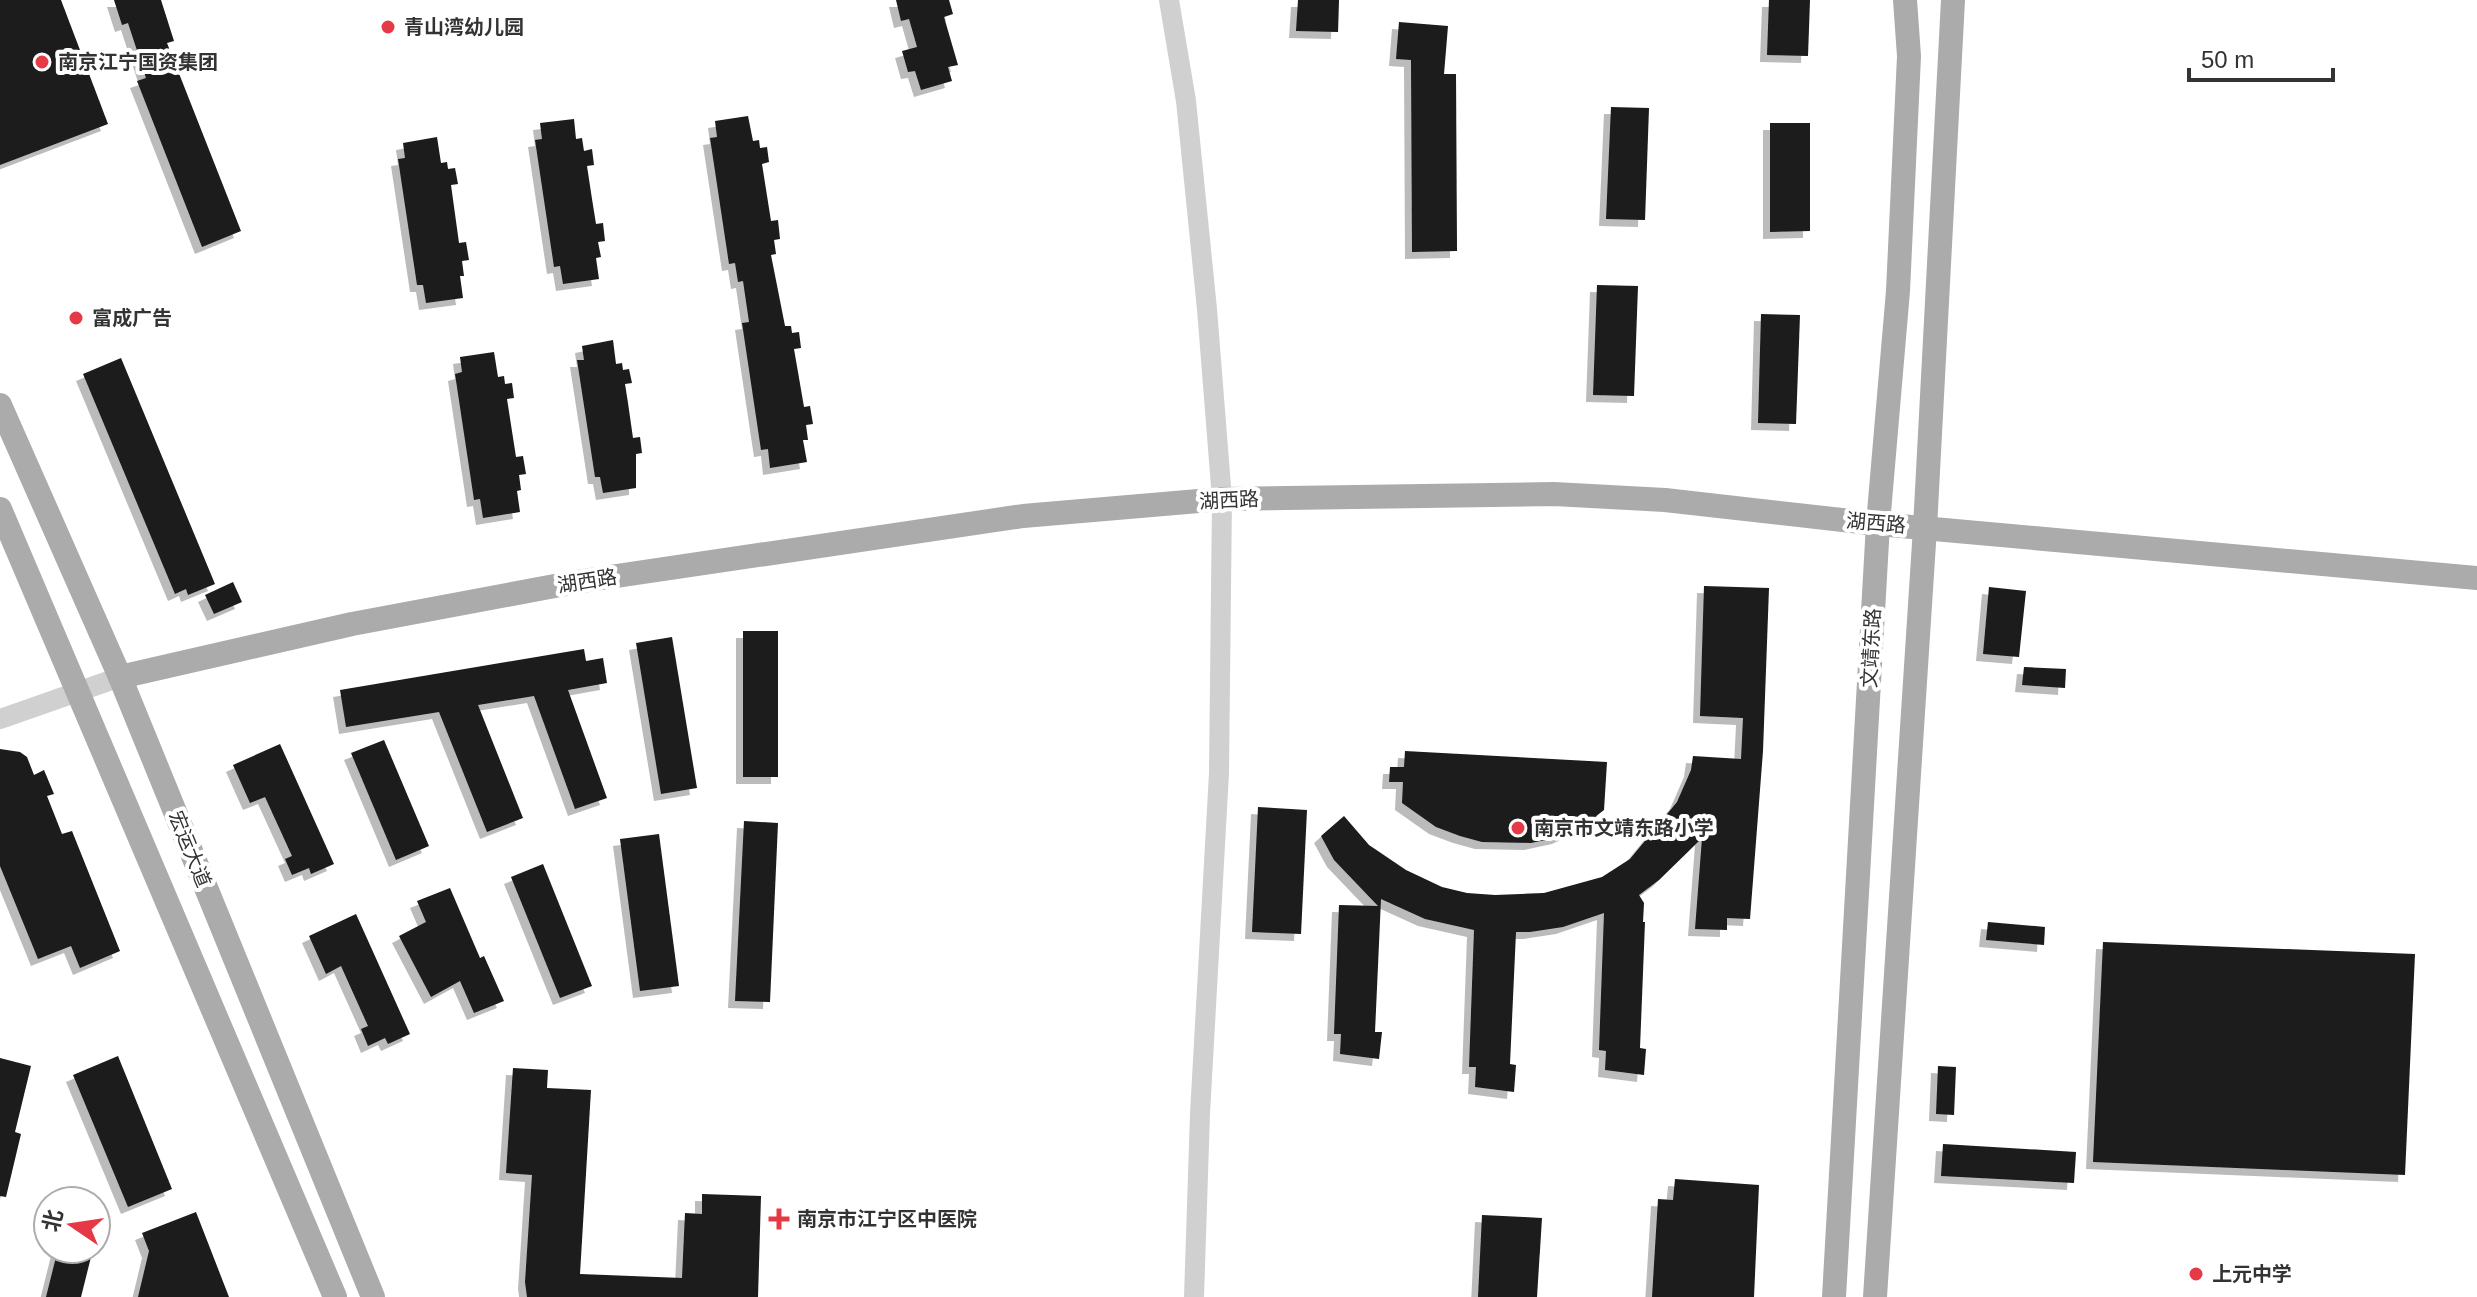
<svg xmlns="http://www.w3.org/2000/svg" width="2477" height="1297" viewBox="0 0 2477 1297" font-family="Arial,'Noto Sans SC',sans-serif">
	<defs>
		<filter id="shadow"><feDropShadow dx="-7" dy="7" stdDeviation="0" flood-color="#0004"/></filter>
	</defs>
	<rect width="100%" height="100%" fill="#fff"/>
	<g fill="#1a1a1a" filter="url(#shadow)">
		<polygon points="0,0 61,0 108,124 0,165"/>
		<polygon points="114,0 161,0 174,41 167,43 241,231 202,247 137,81 146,78 128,23 122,25"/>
		<polygon points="896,0 949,0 953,14 944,17 958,65 948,67 952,81 921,90 915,71 908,72 902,51 917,47 909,19 901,21"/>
		<polygon points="1298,0 1339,0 1338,32 1296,31"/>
		<polygon points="1769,0 1810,0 1808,56 1767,55"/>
		<polygon points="1399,22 1448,26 1444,74 1456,74 1457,251 1412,252 1411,60 1396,59"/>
		<polygon points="1611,107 1649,108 1645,220 1606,219"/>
		<polygon points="748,116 753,141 759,140 760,148 767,147 769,162 762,164 771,221 778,220 780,239 774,240 776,254 771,255 785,326 791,326 792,333 799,332 801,348 794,349 804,407 810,406 813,424 806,425 808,440 803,440 807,462 770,468 768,449 761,450 742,323 749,322 743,281 738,282 735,263 729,264 710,138 717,137 715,121"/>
		<polygon points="574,119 576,139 582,138 584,151 592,149 594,165 587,166 592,199 596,224 603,223 605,241 598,242 601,257 596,258 599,279 563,284 560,266 554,267 535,140 542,139 540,123"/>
		<polygon points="1770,123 1810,123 1810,231 1770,232"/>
		<polygon points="437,137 441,163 447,162 448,169 455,168 458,184 451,185 459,243 466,242 469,260 462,261 464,276 460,276 463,298 426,303 423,285 417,285 398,159 405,158 403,143"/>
		<polygon points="1597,285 1638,286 1634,396 1593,395"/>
		<polygon points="1761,314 1800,315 1796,424 1758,423"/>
		<polygon points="613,340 616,364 622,363 623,370 629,369 632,383 625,384 628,403 633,438 640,437 642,453 636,454 636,488 603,493 600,477 595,477 577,360 584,360 582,346"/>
		<polygon points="494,352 498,377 504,376 505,384 512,383 514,398 507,399 516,457 523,456 526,474 519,475 521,490 517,491 520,512 483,518 480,499 474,500 455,374 462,372 460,357"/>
		<polygon points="121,358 215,584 188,595 186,589 175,594 83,374"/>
		<polygon points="233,582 242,602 214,614 205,595"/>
		<polygon points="1704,586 1769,588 1763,751 1750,919 1727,918 1727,930 1695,929 1702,838 1659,880 1639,895 1644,903 1643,922 1645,922 1640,1048 1646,1049 1644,1075 1605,1070 1606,1051 1599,1050 1604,913 1563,927 1530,932 1516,932 1510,1064 1516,1065 1514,1092 1475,1087 1476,1067 1469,1067 1474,930 1425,919 1381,899 1375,1032 1382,1032 1379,1059 1340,1054 1341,1034 1334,1034 1339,905 1378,906 1334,860 1321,836 1344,816 1369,845 1406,870 1442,887 1467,893 1495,895 1544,893 1602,877 1630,859 1677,802 1691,770 1693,756 1741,759 1743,718 1700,716"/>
		<polygon points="1989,587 2026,591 2019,657 1983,654"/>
		<rect x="743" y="631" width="35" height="146"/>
		<polygon points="672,637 697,788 661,794 636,643"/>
		<polygon points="584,649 586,661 603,658 607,683 568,690 607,798 575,809 534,696 478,705 523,818 487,832 439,712 346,727 340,690"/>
		<polygon points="2024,667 2066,669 2065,688 2022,685"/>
		<polygon points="384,740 429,846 396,860 351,753"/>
		<polygon points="280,744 334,864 311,874 309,868 292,875 285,859 292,856 265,797 250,803 233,765"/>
		<polygon points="0,749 20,752 27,757 34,775 44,770 54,794 47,796 62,834 72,831 120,951 80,968 71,946 38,959 0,866"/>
		<polygon points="1405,751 1607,762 1604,810 1586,824 1559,837 1531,843 1482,842 1460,836 1436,827 1402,803 1403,782 1389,782 1390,767 1404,767"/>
		<polygon points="1258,807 1307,810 1301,934 1252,932"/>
		<polygon points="744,821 778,823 770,1002 735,1001"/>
		<polygon points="659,834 679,986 640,991 620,839"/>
		<polygon points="543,864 592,986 560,998 511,877"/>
		<polygon points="450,888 480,958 484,956 504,1001 474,1013 460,981 431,997 399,936 426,922 417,901"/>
		<polygon points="356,914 410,1034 388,1044 385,1038 368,1046 361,1029 368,1026 341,966 326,974 309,936"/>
		<polygon points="1988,922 2045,927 2044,945 1986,940"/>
		<polygon points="2103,942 2415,954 2405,1175 2093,1162"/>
		<polygon points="118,1056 172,1189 128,1207 73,1075"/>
		<polygon points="0,1058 31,1066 15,1132 21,1134 6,1197 0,1196"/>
		<polygon points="1938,1066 1956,1067 1954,1115 1936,1114"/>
		<polygon points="513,1068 548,1070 547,1088 591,1090 580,1274 682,1278 685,1213 702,1214 702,1194 761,1196 758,1297 527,1297 525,1282 532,1175 506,1173"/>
		<polygon points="1943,1144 2076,1152 2074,1183 1941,1176"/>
		<polygon points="1675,1179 1759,1185 1754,1297 1652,1297 1658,1199 1673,1200"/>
		<polygon points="196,1212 229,1297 138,1297 149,1251 142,1233"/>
		<polygon points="1482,1215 1542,1218 1537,1297 1478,1297"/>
		<polygon points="58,1249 93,1249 81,1297 46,1297"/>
	</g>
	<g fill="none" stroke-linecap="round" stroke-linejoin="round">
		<g stroke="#d0d0d0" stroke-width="20">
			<polyline points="1169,0 1186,101 1207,309 1222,499 1219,773 1200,1114 1194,1297"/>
			<polyline points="0,719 120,677"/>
		</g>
		<g stroke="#ababab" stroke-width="24">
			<polyline points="0,405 120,677 373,1297"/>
			<polyline points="0,509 335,1297"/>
			<polyline points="120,677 352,624 576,582 1023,516 1222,499 1554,494 1665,500 1878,524 2477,578"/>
			<polyline points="1834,1297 1878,524 1898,291 1909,56 1905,0"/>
			<polyline points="1875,1297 1925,528 1953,0"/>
		</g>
	</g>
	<g fill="#e63946" stroke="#fff" stroke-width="3">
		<circle cx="388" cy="27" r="8"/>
		<circle cx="42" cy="62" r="8"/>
		<circle cx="76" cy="318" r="8"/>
		<circle cx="1518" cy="828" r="8"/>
		<path d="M775 1207h8v8h8v8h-8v8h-8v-8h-8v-8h8z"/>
		<circle cx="2196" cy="1274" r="8"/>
	</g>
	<g text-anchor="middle" stroke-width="8" stroke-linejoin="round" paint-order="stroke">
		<g font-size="20" font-weight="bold" fill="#333" stroke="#fff" text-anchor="start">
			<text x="404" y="34">青山湾幼儿园</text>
			<text x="58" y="69">南京江宁国资集团</text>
			<text x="92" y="325">富成广告</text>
			<text x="1534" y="835">南京市文靖东路小学</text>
			<text x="797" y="1226">南京市江宁区中医院</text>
			<text x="2212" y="1281">上元中学</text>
		</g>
		<g font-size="20" fill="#333" stroke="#fff">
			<text transform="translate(1229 500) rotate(-3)" y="7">湖西路</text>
			<text transform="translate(1876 523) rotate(5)" y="7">湖西路</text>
			<text transform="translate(587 581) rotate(-9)" y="7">湖西路</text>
			<text transform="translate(1871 648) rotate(-87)" y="7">文靖东路</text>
			<text transform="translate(190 849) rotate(68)" y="7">宏运大道</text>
		</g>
	</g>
	<g transform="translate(72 1225) rotate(283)"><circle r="38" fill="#ffffff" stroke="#adadad" stroke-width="2"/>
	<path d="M0-6L14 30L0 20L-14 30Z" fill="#e63946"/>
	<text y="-12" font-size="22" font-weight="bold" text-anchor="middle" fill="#333333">北</text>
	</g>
	<path d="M2189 68v12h144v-12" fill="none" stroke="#333333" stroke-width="4"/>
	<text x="2201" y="68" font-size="24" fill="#333333" stroke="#ffffff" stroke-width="6" paint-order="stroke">50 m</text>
</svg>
